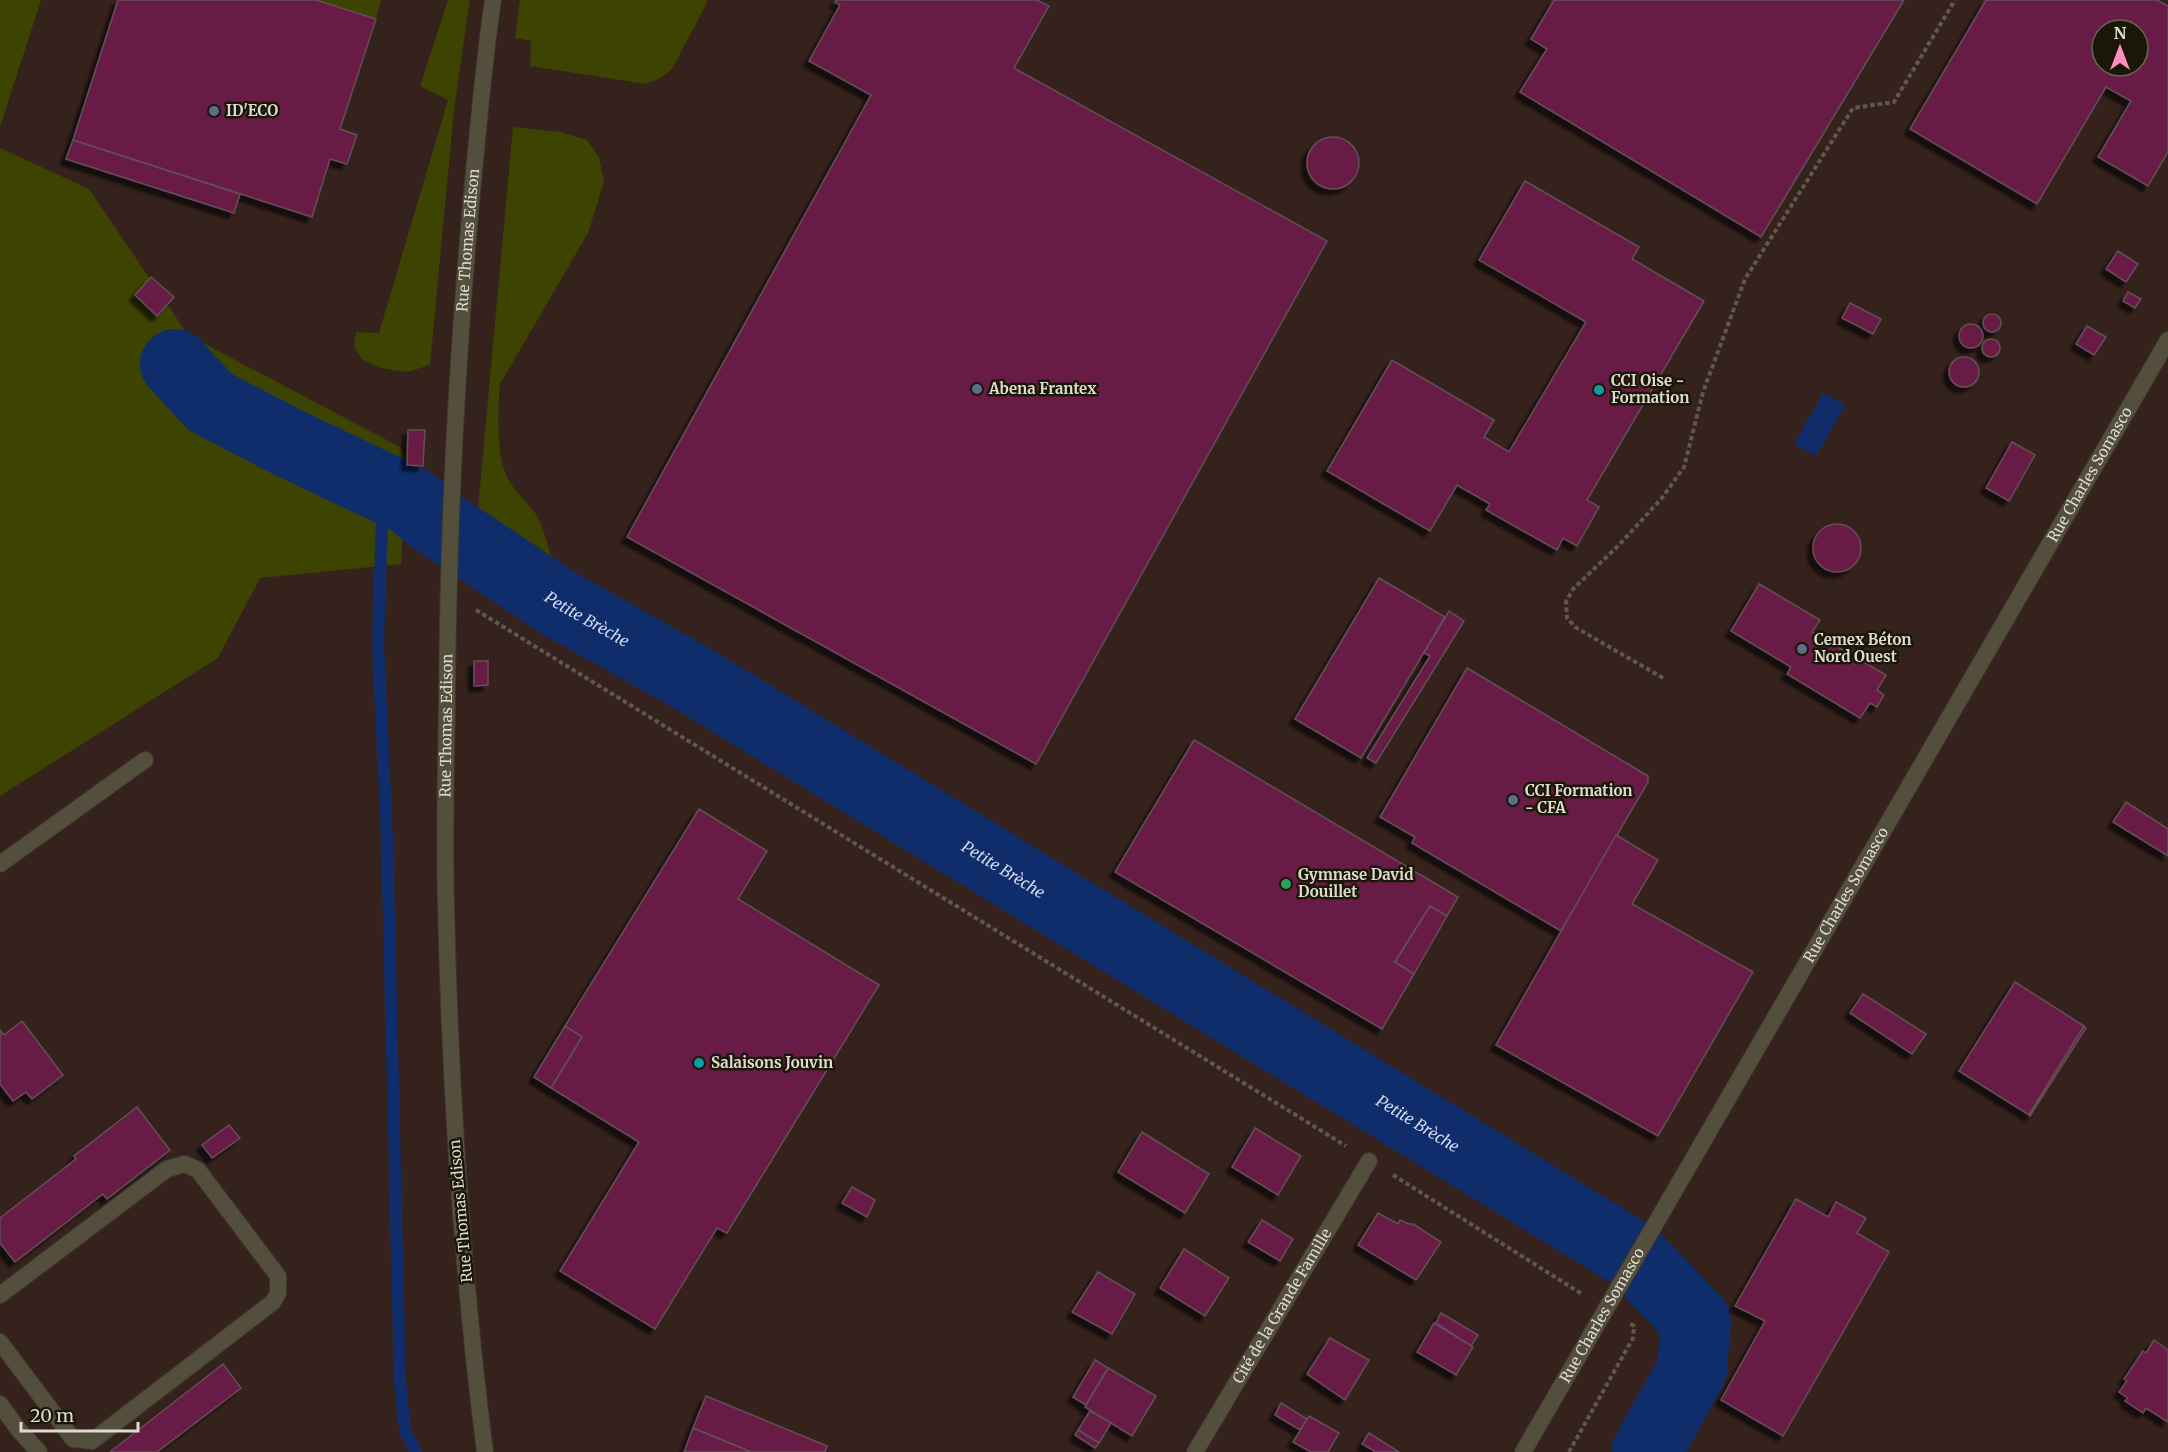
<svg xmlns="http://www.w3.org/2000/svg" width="2168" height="1452" viewBox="0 0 2168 1452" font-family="Merriweather,serif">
	<defs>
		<filter id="shadow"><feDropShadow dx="-5.5" dy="5.5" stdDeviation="1.5" flood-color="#0009"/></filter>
	</defs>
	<rect width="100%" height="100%" fill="#252010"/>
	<path fill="#35221d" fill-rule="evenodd" d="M 9,0 L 2168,0 L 2168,1452 L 0,1452 L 0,29 ZM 2102,30 L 2138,30 L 2138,66 L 2102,66 Z"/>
	<g fill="#3d4300">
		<polygon points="0,0 41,0 0,127"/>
		<polygon points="316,0 381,0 376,19"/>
		<polygon points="448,0 470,0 454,110 430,365 407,372 380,368 362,359 354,346 356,332 379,333 448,100 420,86"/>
		<polygon points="520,0 705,0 708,1 672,69 661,78 646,84 530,66 531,41 515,38"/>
		<path d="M 513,127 L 560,132 L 587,140 L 599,157 L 604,182 L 588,233 L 500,384 C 498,409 496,448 505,472 C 511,490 529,501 538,518 C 545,532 549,551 555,566 L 477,519 Z"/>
		<polygon points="0,148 89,189 188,335 400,447 407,465 401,564 260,578 218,658 0,796"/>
	</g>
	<polygon fill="#102d6b" points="1823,393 1845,405 1816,456 1794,444"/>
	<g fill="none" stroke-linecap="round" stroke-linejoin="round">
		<polyline stroke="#102d6b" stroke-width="12" points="383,488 378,643 387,840 400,1381 405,1431 416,1452"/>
		<path stroke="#102d6b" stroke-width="70" id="s1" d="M 175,364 L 210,402 L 289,443 L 411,501 L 434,520 L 560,604 L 690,677 L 1634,1256 L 1696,1321 L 1692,1370 L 1646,1452"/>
	</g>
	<g fill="#671d44" stroke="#634f57" stroke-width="1.5" fill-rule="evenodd" filter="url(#shadow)">
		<polygon points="118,0 316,0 376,19 340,129 357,135 347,164 330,159 312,217 73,140"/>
		<polygon points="836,0 1037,0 1049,6 1014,68 1327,241 1036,764 627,537 871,95 809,61 840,5 835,2"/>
		<polygon points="1554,0 1904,0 1761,237 1520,92 1547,49 1531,39"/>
		<path d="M 1986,0 L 2157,0 L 2168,6 L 2168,152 L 2148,186 L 2098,157 L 2131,101 L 2106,87 L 2037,204 L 1910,129 ZM 2102,30 L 2138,30 L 2138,66 L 2102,66 Z"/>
		<circle cx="1333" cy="163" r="26"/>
		<polygon points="73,140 240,194 234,213 66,159"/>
		<polygon points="1525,181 1639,247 1632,259 1704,301 1587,500 1599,507 1577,546 1563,538 1557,550 1486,510 1490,504 1457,485 1430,531 1327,471 1392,360 1494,420 1484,437 1509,452 1586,322 1479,260"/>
		<polygon points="2118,251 2138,264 2126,282 2106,269"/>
		<polygon points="151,277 174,297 157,316 135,295"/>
		<polygon points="2128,292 2141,299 2135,308 2123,301"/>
		<polygon points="1850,303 1881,319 1873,334 1842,318"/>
		<circle cx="1992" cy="323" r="9"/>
		<circle cx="1971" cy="336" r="12"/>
		<polygon points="2087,326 2106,337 2094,355 2076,344"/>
		<circle cx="1991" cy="348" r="9"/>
		<circle cx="1964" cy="372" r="15"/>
		<polygon points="408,430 425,430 423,466 407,465"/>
		<polygon points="2012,442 2035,455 2009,501 1986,488"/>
		<circle cx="1837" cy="548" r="24"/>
		<polygon points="1379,578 1445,617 1361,758 1295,719"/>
		<polygon points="1759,584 1820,620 1812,632 1886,675 1877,690 1884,695 1877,707 1870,703 1860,718 1787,674 1791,667 1731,631"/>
		<polygon points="1449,611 1464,621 1376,763 1367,758 1430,656 1424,653"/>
		<polygon points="474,661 488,661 488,685 474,686"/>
		<polygon points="1467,668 1648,776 1648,782 1561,931 1412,843 1415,837 1380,817"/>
		<polygon points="1194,740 1458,897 1447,916 1430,906 1395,962 1414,974 1382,1029 1115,872"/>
		<polygon points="2126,802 2168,829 2168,856 2113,822"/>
		<polygon points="699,809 767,851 738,899 879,985 727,1233 717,1228 655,1329 560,1271 639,1142 551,1088 582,1037 565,1026"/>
		<polygon points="1616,835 1658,860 1632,904 1753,972 1658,1136 1496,1045"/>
		<polygon points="1430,906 1447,916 1414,974 1395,962"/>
		<polygon points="2015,982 2084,1026 2029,1115 1959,1071"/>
		<polygon points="1863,994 1926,1034 1912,1054 1850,1013"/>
		<polygon points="22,1021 63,1075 32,1099 26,1092 13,1101 0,1084 0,1030 4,1035"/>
		<polygon points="565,1026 582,1037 551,1088 534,1077"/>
		<polygon points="2084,1026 2086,1028 2030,1116 2029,1115"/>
		<polygon points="137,1107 170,1150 107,1199 103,1194 15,1262 0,1243 0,1218 76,1159 74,1156"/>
		<polygon points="229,1125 240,1138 212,1158 202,1145"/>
		<polygon points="1255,1128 1301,1156 1278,1195 1232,1167"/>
		<polygon points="1142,1132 1209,1174 1185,1213 1118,1172"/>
		<polygon points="852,1187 875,1200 867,1217 842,1203"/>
		<polygon points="1796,1199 1828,1217 1836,1202 1866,1218 1857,1233 1889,1252 1783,1436 1721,1400 1765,1321 1735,1306"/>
		<polygon points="1378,1213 1398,1224 1400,1220 1409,1224 1413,1224 1441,1242 1416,1280 1358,1245"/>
		<polygon points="1262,1220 1293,1239 1280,1261 1248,1242"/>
		<polygon points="1184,1249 1229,1278 1205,1316 1160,1288"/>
		<polygon points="1098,1272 1135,1294 1112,1334 1072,1312"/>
		<polygon points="1441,1313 1478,1335 1471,1346 1436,1323"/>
		<polygon points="1434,1323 1473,1347 1456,1375 1417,1352"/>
		<polygon points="1330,1338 1369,1360 1345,1400 1307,1374"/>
		<polygon points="2154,1340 2168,1350 2168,1422 2146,1408 2143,1413 2125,1401 2128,1398 2119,1392 2127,1381 2124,1379 2143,1351 2146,1353"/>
		<polygon points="1095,1360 1108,1368 1086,1405 1073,1397"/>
		<polygon points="223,1364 241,1388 157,1452 110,1452"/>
		<polygon points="1108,1368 1156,1396 1132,1436 1085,1407"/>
		<polygon points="706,1396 827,1446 825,1452 751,1452 693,1428"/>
		<polygon points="1281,1403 1307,1419 1300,1430 1275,1415"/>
		<polygon points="1090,1411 1111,1423 1099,1443 1078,1430"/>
		<polygon points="1309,1416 1339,1433 1328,1452 1311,1452 1293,1442"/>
		<polygon points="693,1428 751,1452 684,1452"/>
		<polygon points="1078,1430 1099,1443 1095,1448 1075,1435"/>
		<polygon points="1369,1433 1399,1452 1376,1452 1362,1444"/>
	</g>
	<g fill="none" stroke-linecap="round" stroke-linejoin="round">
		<g stroke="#3c382e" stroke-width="18">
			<g id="service">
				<polyline points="0,864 145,760"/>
				<polyline points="0,1295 167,1169 185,1164 198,1170 278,1276 278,1293 273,1302 92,1441 73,1439 0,1342"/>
				<polyline points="0,1404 18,1429 39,1452"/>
			</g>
		</g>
		<g stroke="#3c382e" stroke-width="18">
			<g id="minor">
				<path id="s2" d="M 485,1452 C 462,1271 450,1088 446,905 C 444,837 446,768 447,700 C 448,527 457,354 473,182 C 479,121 484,60 493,0"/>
				<path id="s3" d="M 1195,1452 L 1369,1161"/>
				<path id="s4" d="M 1523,1452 L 2168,340"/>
			</g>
		</g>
		<g stroke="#5e594b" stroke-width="4" stroke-dasharray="4.5 3" stroke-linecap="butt">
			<polyline points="476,610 1346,1146"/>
			<polyline points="1663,678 1575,627 1567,618 1566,602 1573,589 1619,545 1662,498 1684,467 1703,392 1745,279 1853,108 1894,102 1955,0"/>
			<polyline points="1393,1175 1582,1294"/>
			<polyline points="1569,1452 1633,1338 1634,1326 1629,1323"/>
		</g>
		<use href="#service" stroke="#544e3c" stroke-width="16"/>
		<use href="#minor" stroke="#544e3c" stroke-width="16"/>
	</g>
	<g fill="#5c6f8a" stroke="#1b1707" stroke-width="2">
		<circle cx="214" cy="111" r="6"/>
		<circle cx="977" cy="389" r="6"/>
		<circle cx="1802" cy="649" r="6"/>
		<circle cx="1513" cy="800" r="6"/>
	</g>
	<g fill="#0f9aa8" stroke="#1b1707" stroke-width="2">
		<circle cx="1599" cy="390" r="6"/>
		<circle cx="699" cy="1063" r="6"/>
	</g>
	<circle fill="#2e9e5b" stroke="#1b1707" stroke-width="2" cx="1286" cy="884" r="6"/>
	<g text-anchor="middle" stroke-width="5" stroke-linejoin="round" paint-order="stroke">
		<g font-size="15" font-weight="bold" fill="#dedbd0" stroke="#1b1707" text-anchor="start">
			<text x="226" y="116">ID'ECO</text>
			<text x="1611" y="386">CCI Oise -<tspan x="1611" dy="17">Formation</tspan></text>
			<text x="989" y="394">Abena Frantex</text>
			<text x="1814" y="645">Cemex Béton<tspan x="1814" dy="17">Nord Ouest</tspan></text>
			<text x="1525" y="796">CCI Formation<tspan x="1525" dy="17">- CFA</tspan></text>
			<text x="1298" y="880">Gymnase David<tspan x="1298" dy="17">Douillet</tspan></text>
			<text x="711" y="1068">Salaisons Jouvin</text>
		</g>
		<g font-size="15" fill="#dedbd0" stroke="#1b1707">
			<text dy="5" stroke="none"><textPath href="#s2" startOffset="1214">Rue Thomas Edison</textPath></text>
			<text dy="5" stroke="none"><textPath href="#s4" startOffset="1130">Rue Charles Somasco</textPath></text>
			<text dy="5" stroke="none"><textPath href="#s2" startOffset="728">Rue Thomas Edison</textPath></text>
			<text dy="5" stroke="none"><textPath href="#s4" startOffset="644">Rue Charles Somasco</textPath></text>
			<text transform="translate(461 1211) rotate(-95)" y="5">Rue Thomas Edison</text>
			<text dy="5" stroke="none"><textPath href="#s3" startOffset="170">Cité de la Grande Famille</textPath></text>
			<text dy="5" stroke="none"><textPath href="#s4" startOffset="158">Rue Charles Somasco</textPath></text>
		</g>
		<g font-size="16" font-style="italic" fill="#d1dbef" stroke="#1b1707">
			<text dy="6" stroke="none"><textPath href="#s1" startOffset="488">Petite Brèche</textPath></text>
			<text dy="6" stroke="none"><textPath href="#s1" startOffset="974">Petite Brèche</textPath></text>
			<text dy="6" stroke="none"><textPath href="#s1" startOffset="1460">Petite Brèche</textPath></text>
		</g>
	</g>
	<g transform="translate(2120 48)"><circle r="28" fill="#1b1707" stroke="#696557" stroke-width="1.5"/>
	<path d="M0-4.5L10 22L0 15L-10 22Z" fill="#fd8ebe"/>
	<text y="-9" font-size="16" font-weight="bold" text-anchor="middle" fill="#dedbd0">N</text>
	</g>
	<path d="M21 1422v9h117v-9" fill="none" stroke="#dedbd0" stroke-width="3"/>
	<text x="30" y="1422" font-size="18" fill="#dedbd0" stroke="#1b1707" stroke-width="4.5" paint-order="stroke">20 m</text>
</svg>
